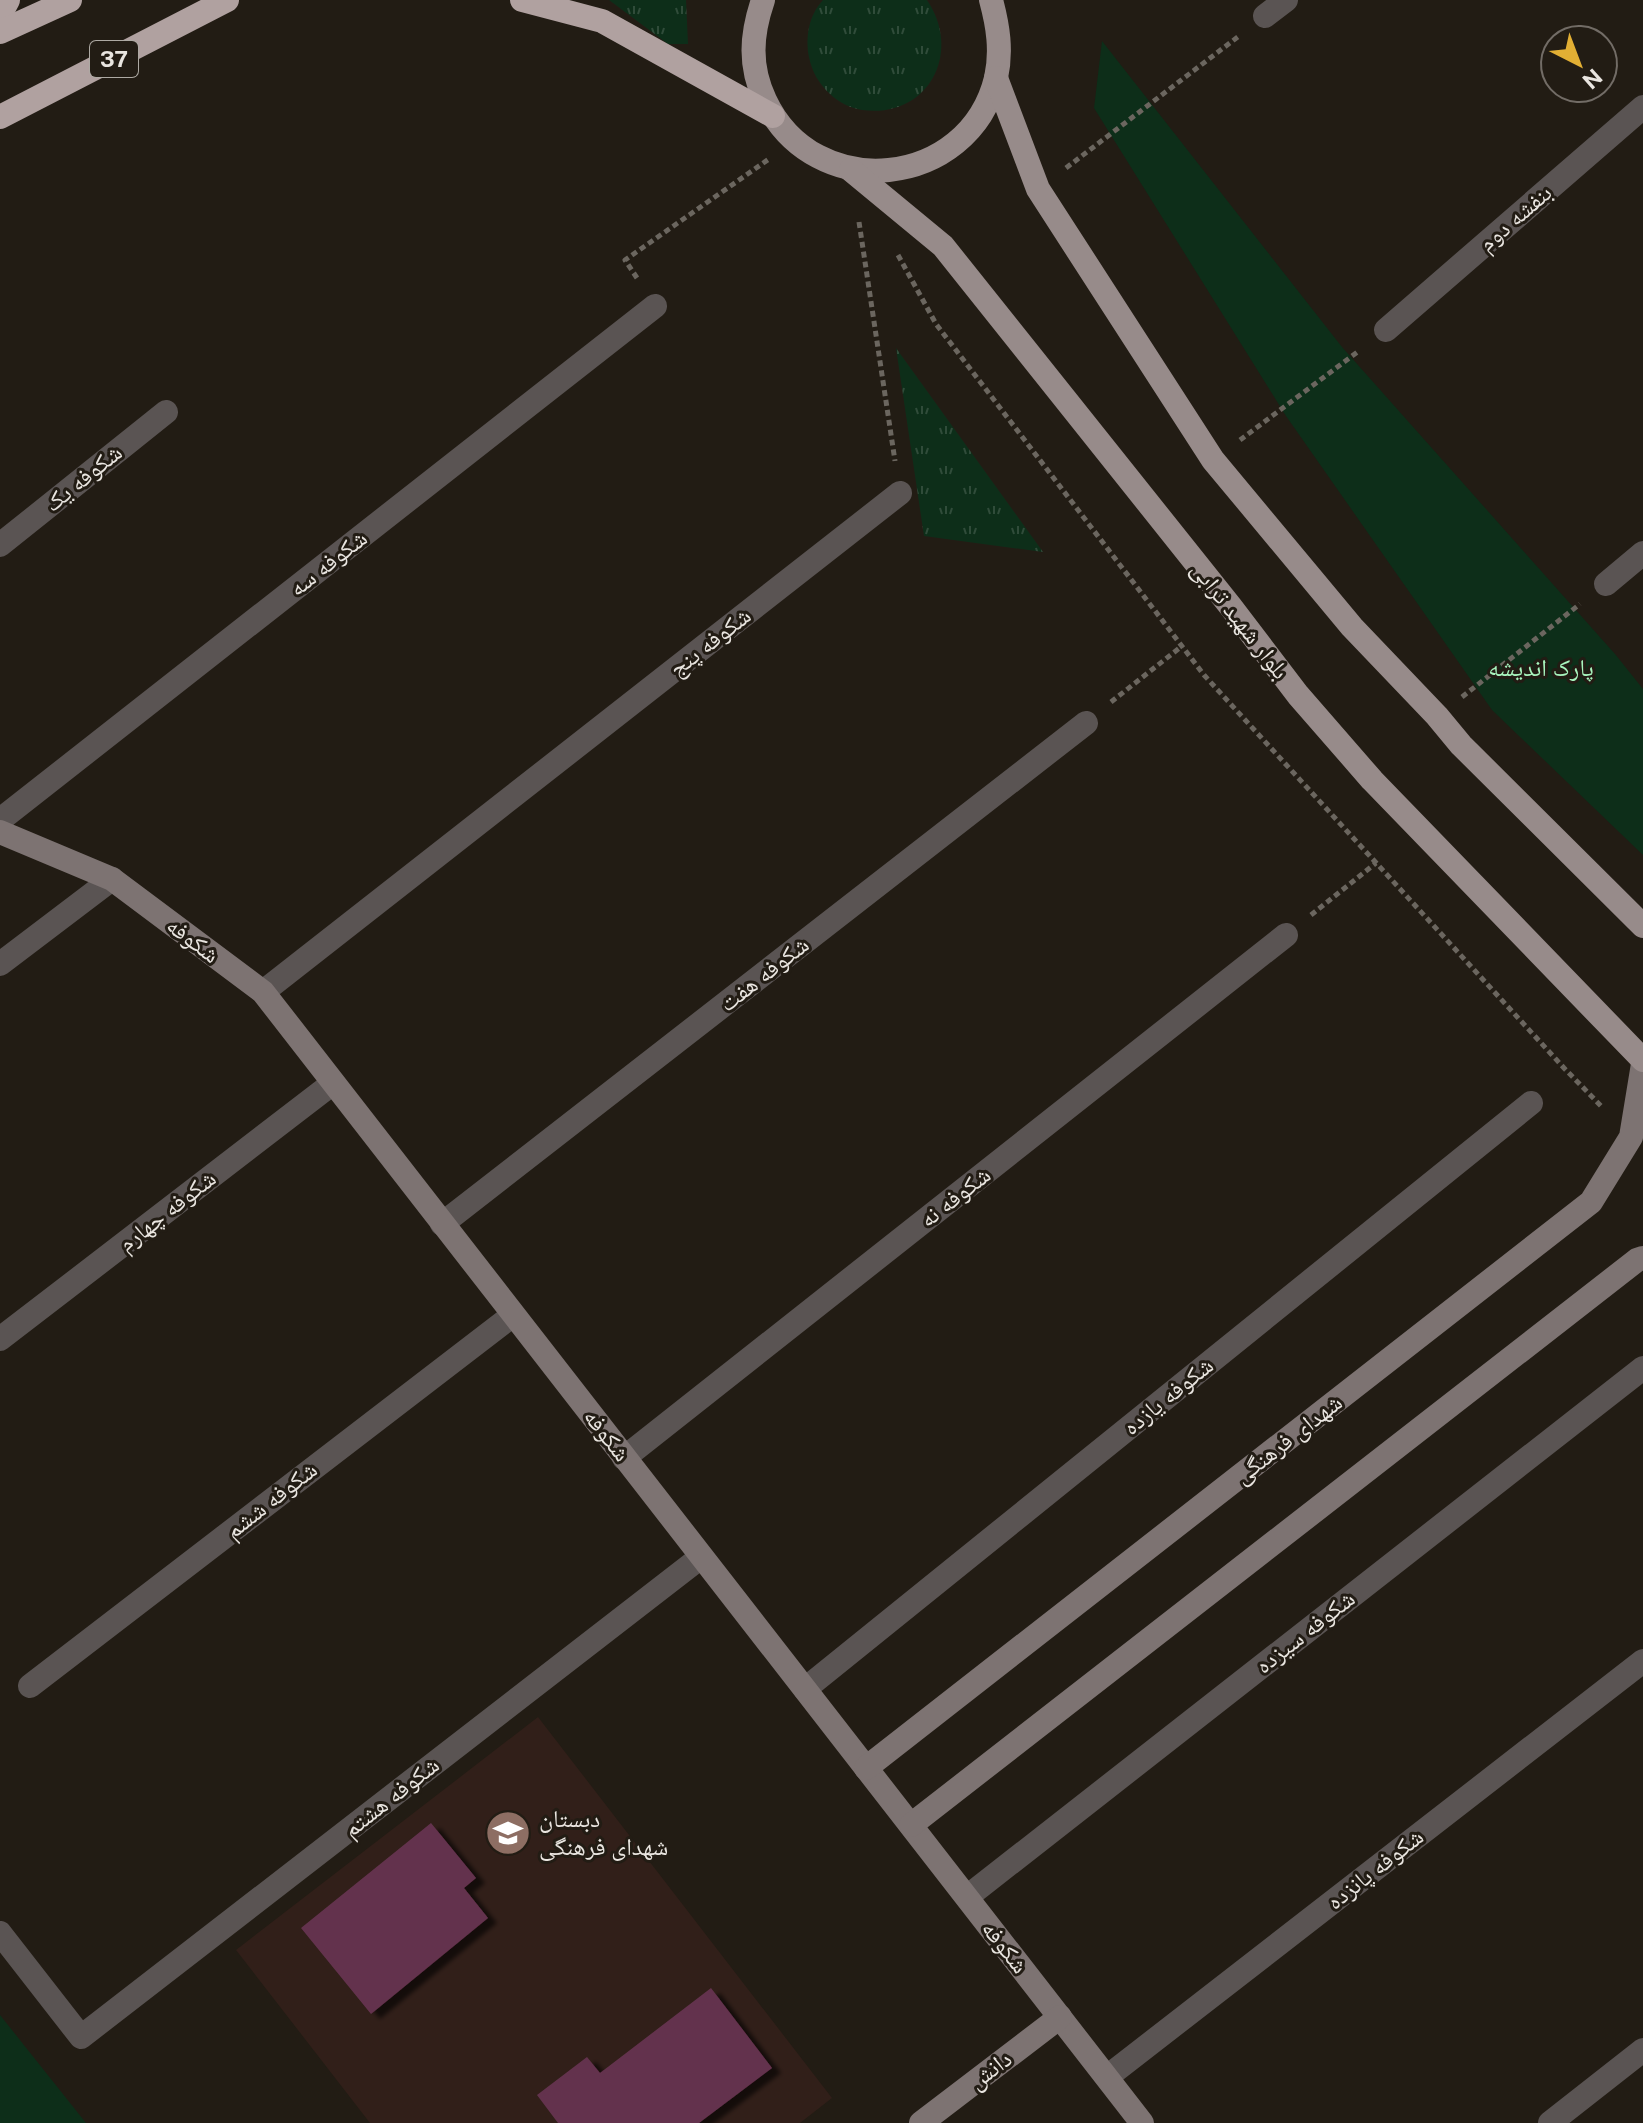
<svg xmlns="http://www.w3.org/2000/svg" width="1643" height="2123" viewBox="0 0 1643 2123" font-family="'Public Sans','Noto Naskh Arabic',sans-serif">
	<defs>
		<pattern id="grass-tufts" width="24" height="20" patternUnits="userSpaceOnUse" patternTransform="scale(2)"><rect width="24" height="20" fill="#0d2e19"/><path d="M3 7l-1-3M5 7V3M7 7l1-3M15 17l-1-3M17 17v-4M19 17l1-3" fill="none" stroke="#304c3a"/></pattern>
		<filter id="shadow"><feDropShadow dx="9" dy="5" stdDeviation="2" flood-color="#0009"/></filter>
	</defs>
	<rect width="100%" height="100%" fill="#221c14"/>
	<polygon fill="#311f19" points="538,1717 832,2098 800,2123 370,2123 236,1950"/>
	<g fill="url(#grass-tufts)">
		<polygon points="609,0 686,0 688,44 668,44"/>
		<path d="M 823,0 L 927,0 C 963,53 928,119 862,110 C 850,108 838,102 830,94 C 819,84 812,72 809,57 C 805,37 809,15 823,0 Z"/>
		<polygon points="896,348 1043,552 924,536"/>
	</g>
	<g fill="#0d2e19">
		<polygon points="1102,41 1342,347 1615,654 1643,689 1643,855 1492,710 1286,416 1094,108"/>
		<polygon points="0,2015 86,2123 0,2123"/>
	</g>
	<g fill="#63334d" filter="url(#shadow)">
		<polygon points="431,1823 476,1878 464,1888 488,1918 371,2014 301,1928"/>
		<polygon points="711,1988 772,2068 699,2123 558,2123 537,2095 587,2057 600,2073"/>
	</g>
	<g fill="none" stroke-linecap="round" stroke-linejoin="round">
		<g stroke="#6b665f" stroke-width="5" stroke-dasharray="6 4" stroke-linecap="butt">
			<polyline points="1066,168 1239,36"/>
			<polyline points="859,222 895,461"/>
			<polyline points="898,255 936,324 1204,675 1564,1068 1603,1108"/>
			<polyline points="637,278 625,260 769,159"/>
			<polyline points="1240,440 1360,350"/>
			<polyline points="1462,697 1580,604"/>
			<polyline points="1111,702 1182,646"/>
			<polyline points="1311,915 1376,863"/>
		</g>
		<g stroke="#5a5453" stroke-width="24">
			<polyline points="1265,16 1286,0"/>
			<polyline points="1386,330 1643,107"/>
			<polyline points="0,545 166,412"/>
			<polyline points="1606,584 1643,553"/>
			<polyline points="0,820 655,306"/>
			<polyline points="0,964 112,879"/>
			<polyline points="263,992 900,493"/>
			<polyline points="442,1224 1086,723"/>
			<polyline points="0,1339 333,1083"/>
			<polyline points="624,1458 1286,935"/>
			<polyline points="30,1686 513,1315"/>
			<polyline points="805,1689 1531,1103"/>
			<polyline points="967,1897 1643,1368"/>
			<polyline points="0,1933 81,2037 701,1557"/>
			<polyline points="1107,2077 1643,1661"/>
			<polyline points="1550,2123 1643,2050"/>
		</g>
		<g stroke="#7d7372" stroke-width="24">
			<polyline points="0,832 112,879 263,992 1142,2123"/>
			<polyline points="866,1768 1591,1202 1631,1137 1643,1064"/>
			<polyline points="911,1825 1637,1260 1643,1258"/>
			<polyline points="921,2123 1060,2017"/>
		</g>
		<g stroke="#978b8a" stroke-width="24">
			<path d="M 763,0 C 751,35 749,66 765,100 C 814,205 969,189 996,78 C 1002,51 998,26 991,0"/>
			<polyline points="996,78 1038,189 1213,460 1352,627 1437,716 1461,745 1643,926"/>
			<polyline points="851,170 943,246 1231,607 1298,695 1372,780 1643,1060"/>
		</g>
		<g stroke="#b0a1a0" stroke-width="24">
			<polyline points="522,0 602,21 773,116"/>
			<polyline points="0,15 8,0"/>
			<polyline points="0,32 70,0"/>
			<polyline points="0,117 227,0"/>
		</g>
	</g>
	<defs>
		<g id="school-disc" transform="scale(2.3)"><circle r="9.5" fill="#8d6e63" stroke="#221c14"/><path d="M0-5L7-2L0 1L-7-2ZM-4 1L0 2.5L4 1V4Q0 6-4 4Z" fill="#fff"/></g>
	</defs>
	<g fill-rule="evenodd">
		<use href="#school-disc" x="508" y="1833"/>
	</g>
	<g text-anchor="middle" stroke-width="6" stroke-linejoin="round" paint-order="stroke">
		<rect fill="#221c14" stroke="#ada9a3" stroke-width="2" x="90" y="41" width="48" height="36" rx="6"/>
		<g font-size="22" font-weight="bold" fill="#e9e5e0">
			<text x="114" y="67">37</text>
		</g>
		<g font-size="24" fill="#e9e5e0" stroke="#221c14">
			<text transform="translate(1515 218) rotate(-41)" y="8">بنفشه دوم</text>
			<text transform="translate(83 478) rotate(-39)" y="8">شکوفه یک</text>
			<text transform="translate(328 563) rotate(-38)" y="8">شکوفه سه</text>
			<text transform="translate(1240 620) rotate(52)" y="8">بلوار شهید ترابی</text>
			<text transform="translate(710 642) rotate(-38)" y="8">شکوفه پنج</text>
			<text transform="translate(193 940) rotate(37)" y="8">شکوفه</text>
			<text transform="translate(764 974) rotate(-38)" y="8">شکوفه هفت</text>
			<text transform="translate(955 1197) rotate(-38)" y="8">شکوفه نه</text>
			<text transform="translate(167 1211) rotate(-38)" y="8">شکوفه چهارم</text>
			<text transform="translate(1168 1396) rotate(-39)" y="8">شکوفه یازده</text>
			<text transform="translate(607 1435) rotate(52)" y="8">شکوفه</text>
			<text transform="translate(1288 1439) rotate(-38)" y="8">شهدای فرهنگی</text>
			<text transform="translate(271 1500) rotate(-38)" y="8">شکوفه ششم</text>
			<text transform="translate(1305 1632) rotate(-38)" y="8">شکوفه سیزده</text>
			<text transform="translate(391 1797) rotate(-38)" y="8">شکوفه هشتم</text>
			<text transform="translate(1375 1869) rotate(-38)" y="8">شکوفه پانزده</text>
			<text transform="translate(1005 1947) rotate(52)" y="8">شکوفه</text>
			<text transform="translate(990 2070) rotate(-37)" y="8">دانش</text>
		</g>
		<g font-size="24" fill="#a8f5be" stroke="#221c14">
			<text x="1541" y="676">پارک اندیشه</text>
		</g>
		<g font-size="24" fill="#e9e5e0" stroke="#221c14" text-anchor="start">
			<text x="539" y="1827">دبستان<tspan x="539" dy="28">شهدای فرهنگی</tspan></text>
		</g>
	</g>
	<g transform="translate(1579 64) rotate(138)"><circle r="38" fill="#221c14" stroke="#726c66" stroke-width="2"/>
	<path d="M0-6L14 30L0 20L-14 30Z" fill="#e2af34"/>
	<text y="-12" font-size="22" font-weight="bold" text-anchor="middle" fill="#e9e5e0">N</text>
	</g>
</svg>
